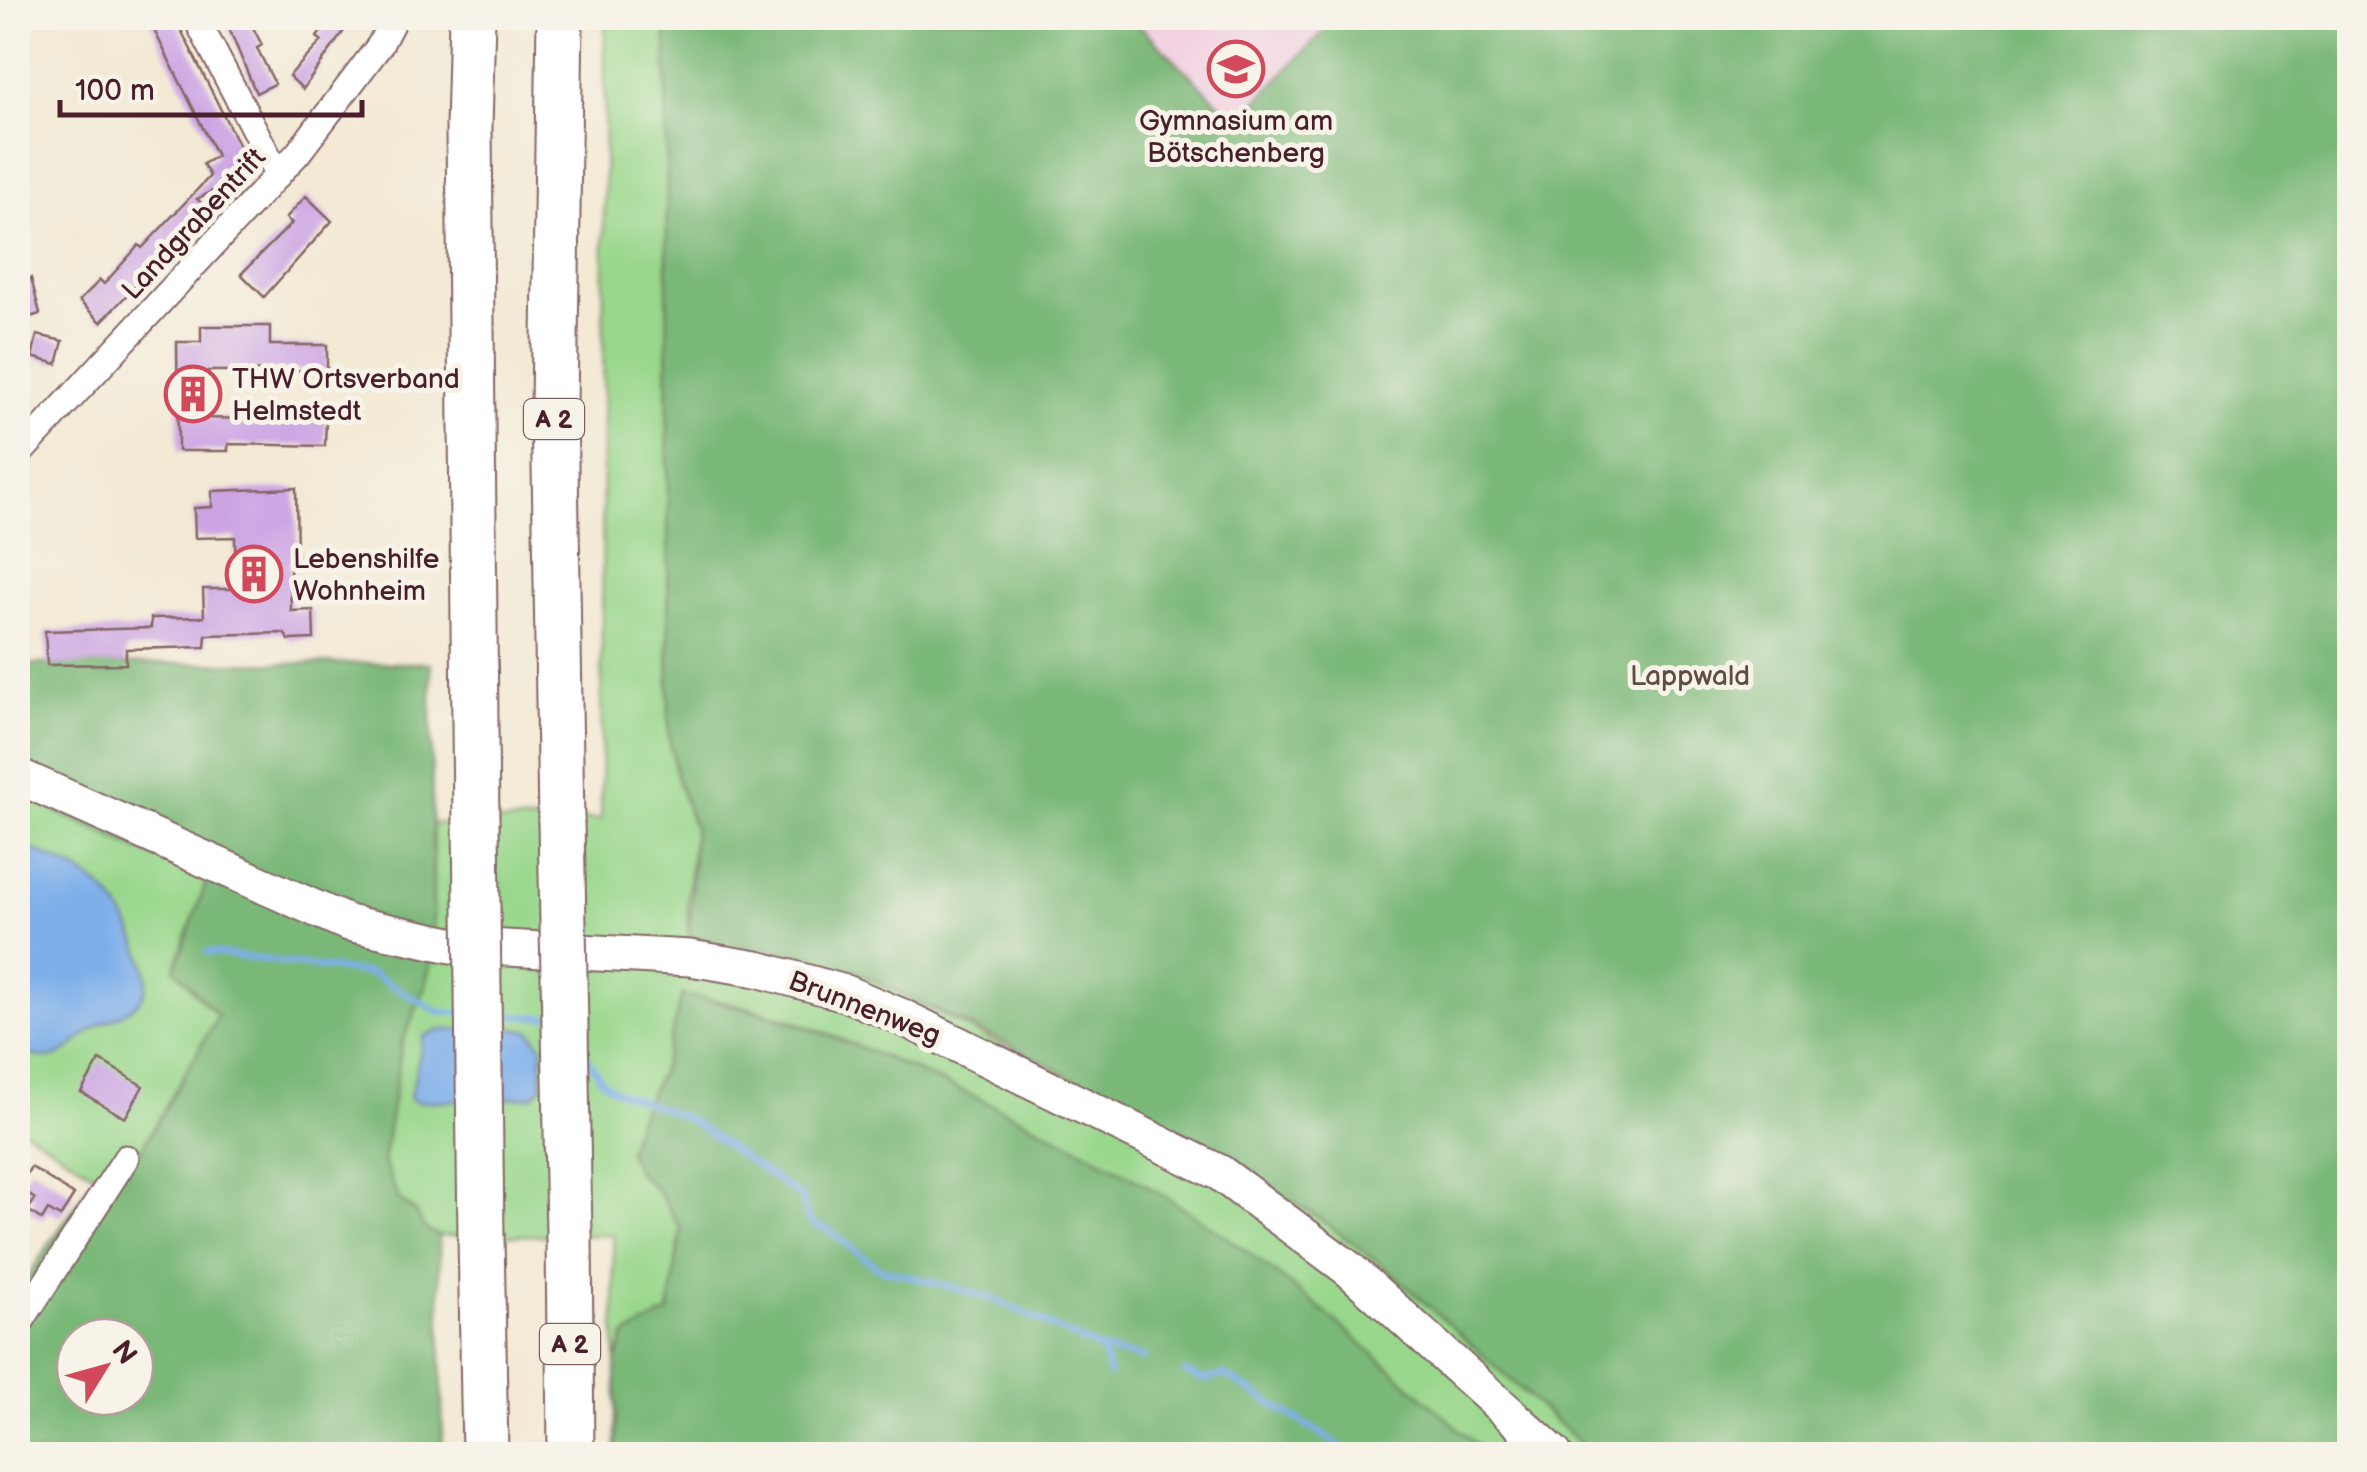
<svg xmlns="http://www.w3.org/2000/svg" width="2367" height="1472" viewBox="0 0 2367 1472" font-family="'Balsamiq Sans',sans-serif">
	<rect width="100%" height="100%" fill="#f7f3e8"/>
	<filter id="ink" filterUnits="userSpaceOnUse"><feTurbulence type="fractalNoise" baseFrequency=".01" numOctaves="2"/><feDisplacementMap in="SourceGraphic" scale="20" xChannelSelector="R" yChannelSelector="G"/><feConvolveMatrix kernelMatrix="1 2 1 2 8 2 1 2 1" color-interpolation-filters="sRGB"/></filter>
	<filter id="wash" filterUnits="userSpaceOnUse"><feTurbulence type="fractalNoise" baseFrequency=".0048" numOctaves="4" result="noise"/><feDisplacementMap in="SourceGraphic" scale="40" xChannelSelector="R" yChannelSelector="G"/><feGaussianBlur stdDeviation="2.25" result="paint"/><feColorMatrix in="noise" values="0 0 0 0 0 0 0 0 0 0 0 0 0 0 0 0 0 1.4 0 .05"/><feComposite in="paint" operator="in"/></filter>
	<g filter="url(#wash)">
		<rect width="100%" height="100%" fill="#f3e9d4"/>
		<polygon fill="#f2d0e2" points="1132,18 1337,18 1237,121"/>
		<g fill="#99d78c" stroke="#727b5c" stroke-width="2.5">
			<path d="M 605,18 L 666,18 L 669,736 L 677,779 L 694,828 L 687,904 L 689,936 L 790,952 L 857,972 L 1229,1160 L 1323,1221 L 1391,1272 L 1592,1454 L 1487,1454 C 1386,1366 1284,1270 1168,1199 C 1082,1145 991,1103 898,1063 C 830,1034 756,1002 682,996 L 663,1066 L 638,1119 L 628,1151 L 637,1172 L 658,1191 L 681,1229 L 669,1312 L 625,1336 L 616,1362 L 613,1235 L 439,1236 L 425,1229 L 414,1211 L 399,1200 L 383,1161 L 402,1043 L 424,990 L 433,953 L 433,824 L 601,819 Z"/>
			<polygon points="18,794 207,881 176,964 193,991 218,1016 140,1152 96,1175 18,1126"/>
		</g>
		<g fill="#7ab878" stroke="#626c52" stroke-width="2.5" fill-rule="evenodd">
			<polygon points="666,18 1132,18 1237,121 1337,18 2349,18 2349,1454 1592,1454 1391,1272 1323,1221 1229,1160 1016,1048 857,972 790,952 689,937 694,828 677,779 669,736"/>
			<path d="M 431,663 L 433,953 L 424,990 L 402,1043 L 383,1161 L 399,1200 L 414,1211 L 425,1229 L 439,1236 L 443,1454 L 18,1454 L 18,1291 L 96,1175 L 140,1152 L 218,1016 L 175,969 L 207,881 L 18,794 L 18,664 ZM 75,1337 L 135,1337 L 135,1397 L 75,1397 Z"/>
			<path d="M 682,995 C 762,1008 837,1037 912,1069 C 1001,1107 1086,1148 1169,1199 C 1284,1270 1387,1365 1487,1454 L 616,1454 L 616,1362 L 625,1336 L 669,1312 L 681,1229 L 658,1191 L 637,1172 L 628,1151 L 638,1119 L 663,1066 Z"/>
		</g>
		<g fill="#7eafea" stroke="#64678a" stroke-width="2.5">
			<path d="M 18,843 C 81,871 115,881 140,951 C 145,965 151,981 143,996 C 133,1012 114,1017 98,1026 C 66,1045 61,1072 18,1049 Z"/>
			<polygon points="513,1029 531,1031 542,1047 542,1087 532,1097 416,1102 410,1098 424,1036 441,1030"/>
		</g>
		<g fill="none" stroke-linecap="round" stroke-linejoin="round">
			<g stroke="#7eafea" stroke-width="6">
				<polyline points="207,952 372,974 439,1012 463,1013"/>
				<polyline points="496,1015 548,1017"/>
				<polyline points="584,1051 602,1081 616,1091 688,1119 801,1197 809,1222 827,1229 878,1268 992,1298 1102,1350 1144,1358"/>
				<polyline points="1102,1351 1109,1374"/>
				<polyline points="1185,1372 1204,1380 1225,1375 1354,1454"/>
			</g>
		</g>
		<g id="blocks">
			<g fill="#cca4e4">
				<polygon points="148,18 175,18 251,170 197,199 208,210 101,322 79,301 100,280 104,284 139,245 142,248 210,176 203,164 217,156"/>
				<polygon points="248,18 262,45 257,48 275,84 256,93 228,26"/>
				<polygon points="331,18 348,25 303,89 289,76 322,41 317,37"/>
				<polygon points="306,196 332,221 264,297 241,274 292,223 286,218"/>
				<polygon points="31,278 40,314 18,320 18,281"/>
				<polygon points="201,326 270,326 270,345 327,345 327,370 208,371 208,418 326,421 325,446 228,444 228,451 178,451 177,342 201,342"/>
				<polygon points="37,335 63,341 57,364 32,357"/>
				<polygon points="296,488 297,561 290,562 291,611 313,610 314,639 289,640 284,633 206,635 205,647 126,649 126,664 47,665 45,631 151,628 151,618 204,617 203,589 236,589 235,537 195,538 194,508 212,507 212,491"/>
				<polygon points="100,1060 143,1086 125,1118 81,1092"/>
				<polygon points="31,1167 74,1195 60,1217 48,1210 42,1220 28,1210 35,1199 18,1187"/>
			</g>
		</g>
	</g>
	<g filter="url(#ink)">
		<use href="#blocks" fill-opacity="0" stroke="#856666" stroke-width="2.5"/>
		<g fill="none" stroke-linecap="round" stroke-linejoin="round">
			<g stroke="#856666" stroke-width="29">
				<g id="minor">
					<polyline points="196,18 278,175"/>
					<polyline points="18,455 298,153 380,45 394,18"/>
					<polyline points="18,1326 126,1158"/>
				</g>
			</g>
			<g stroke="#856666" stroke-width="39">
				<polyline id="secondary" points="18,776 348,923 451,945 690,958 757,969 845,993 900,1016 1220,1173 1349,1269 1554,1454"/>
			</g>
			<g stroke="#856666" stroke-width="49">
				<g id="motorway">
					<polyline points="472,18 469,127 476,823"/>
					<polyline points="560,18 554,405 561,821"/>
					<polyline points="569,1234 571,1454"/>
					<polyline points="481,1236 485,1454"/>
				</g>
			</g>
			<use href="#minor" stroke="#fff" stroke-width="25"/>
			<use href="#secondary" stroke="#fff" stroke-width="35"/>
			<use href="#motorway" stroke="#fff" stroke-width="45"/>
			<g stroke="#856666" stroke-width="49" stroke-linecap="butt">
				<g id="motorway-bridge">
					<polyline points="561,821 569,1234"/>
					<polyline points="476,823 481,1236"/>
				</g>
			</g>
			<use href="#motorway-bridge" stroke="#fff" stroke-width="45"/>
		</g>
	</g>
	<defs>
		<g id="school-ring" transform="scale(2.875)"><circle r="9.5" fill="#f7f3e8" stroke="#d1495b" stroke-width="1.5"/><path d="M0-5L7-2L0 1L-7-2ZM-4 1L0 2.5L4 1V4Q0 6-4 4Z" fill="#d1495b"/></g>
		<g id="building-ring" transform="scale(2.875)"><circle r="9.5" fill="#f7f3e8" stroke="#d1495b" stroke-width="1.5"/><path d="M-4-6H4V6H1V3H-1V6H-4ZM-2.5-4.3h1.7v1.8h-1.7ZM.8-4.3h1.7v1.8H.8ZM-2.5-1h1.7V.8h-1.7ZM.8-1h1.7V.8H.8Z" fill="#d1495b"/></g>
	</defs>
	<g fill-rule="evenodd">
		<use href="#school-ring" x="1236" y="69"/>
		<use href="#building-ring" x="193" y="394"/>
		<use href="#building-ring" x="254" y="574"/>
	</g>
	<g text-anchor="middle" stroke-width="10" stroke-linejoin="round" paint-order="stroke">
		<g fill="#f7f3e8" stroke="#7e5f64" stroke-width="2.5">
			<rect x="524" y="399" width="60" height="40" rx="8"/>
			<rect x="540" y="1324" width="60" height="40" rx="8"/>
		</g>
		<g font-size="25" font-weight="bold" fill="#4a1f2b">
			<text x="554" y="428">A 2</text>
			<text x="570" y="1353">A 2</text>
		</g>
		<g font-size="28" fill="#4a1f2b" stroke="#f7f3e8" text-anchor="start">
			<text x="1236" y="130" text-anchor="middle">Gymnasium am<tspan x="1236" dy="32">Bötschenberg</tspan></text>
			<text x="232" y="388">THW Ortsverband<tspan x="232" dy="32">Helmstedt</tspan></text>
			<text x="293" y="568">Lebenshilfe<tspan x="293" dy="32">Wohnheim</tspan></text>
		</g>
		<g font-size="28" fill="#4a1f2b" stroke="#f7f3e8">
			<text transform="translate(193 223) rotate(-47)" y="10">Landgrabentrift</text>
			<text transform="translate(865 1007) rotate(21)" y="10">Brunnenweg</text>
		</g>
		<g font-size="28" fill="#5e4d43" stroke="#f7f3e8">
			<text x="1690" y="685">Lappwald</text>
		</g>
	</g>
	<rect width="2367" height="1472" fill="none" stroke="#f7f3e8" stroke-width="60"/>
	<g transform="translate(105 1367) rotate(53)"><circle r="48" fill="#f7f3e8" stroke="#b29e9c" stroke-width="2.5"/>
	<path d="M0-8L18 38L0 25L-18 38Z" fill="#d1495b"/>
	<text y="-15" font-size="28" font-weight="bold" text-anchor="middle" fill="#4a1f2b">N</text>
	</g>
	<path d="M60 100v15h302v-15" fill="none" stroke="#4a1f2b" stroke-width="5"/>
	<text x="75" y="100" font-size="30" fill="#4a1f2b" stroke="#f7f3e8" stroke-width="8" paint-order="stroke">100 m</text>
</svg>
